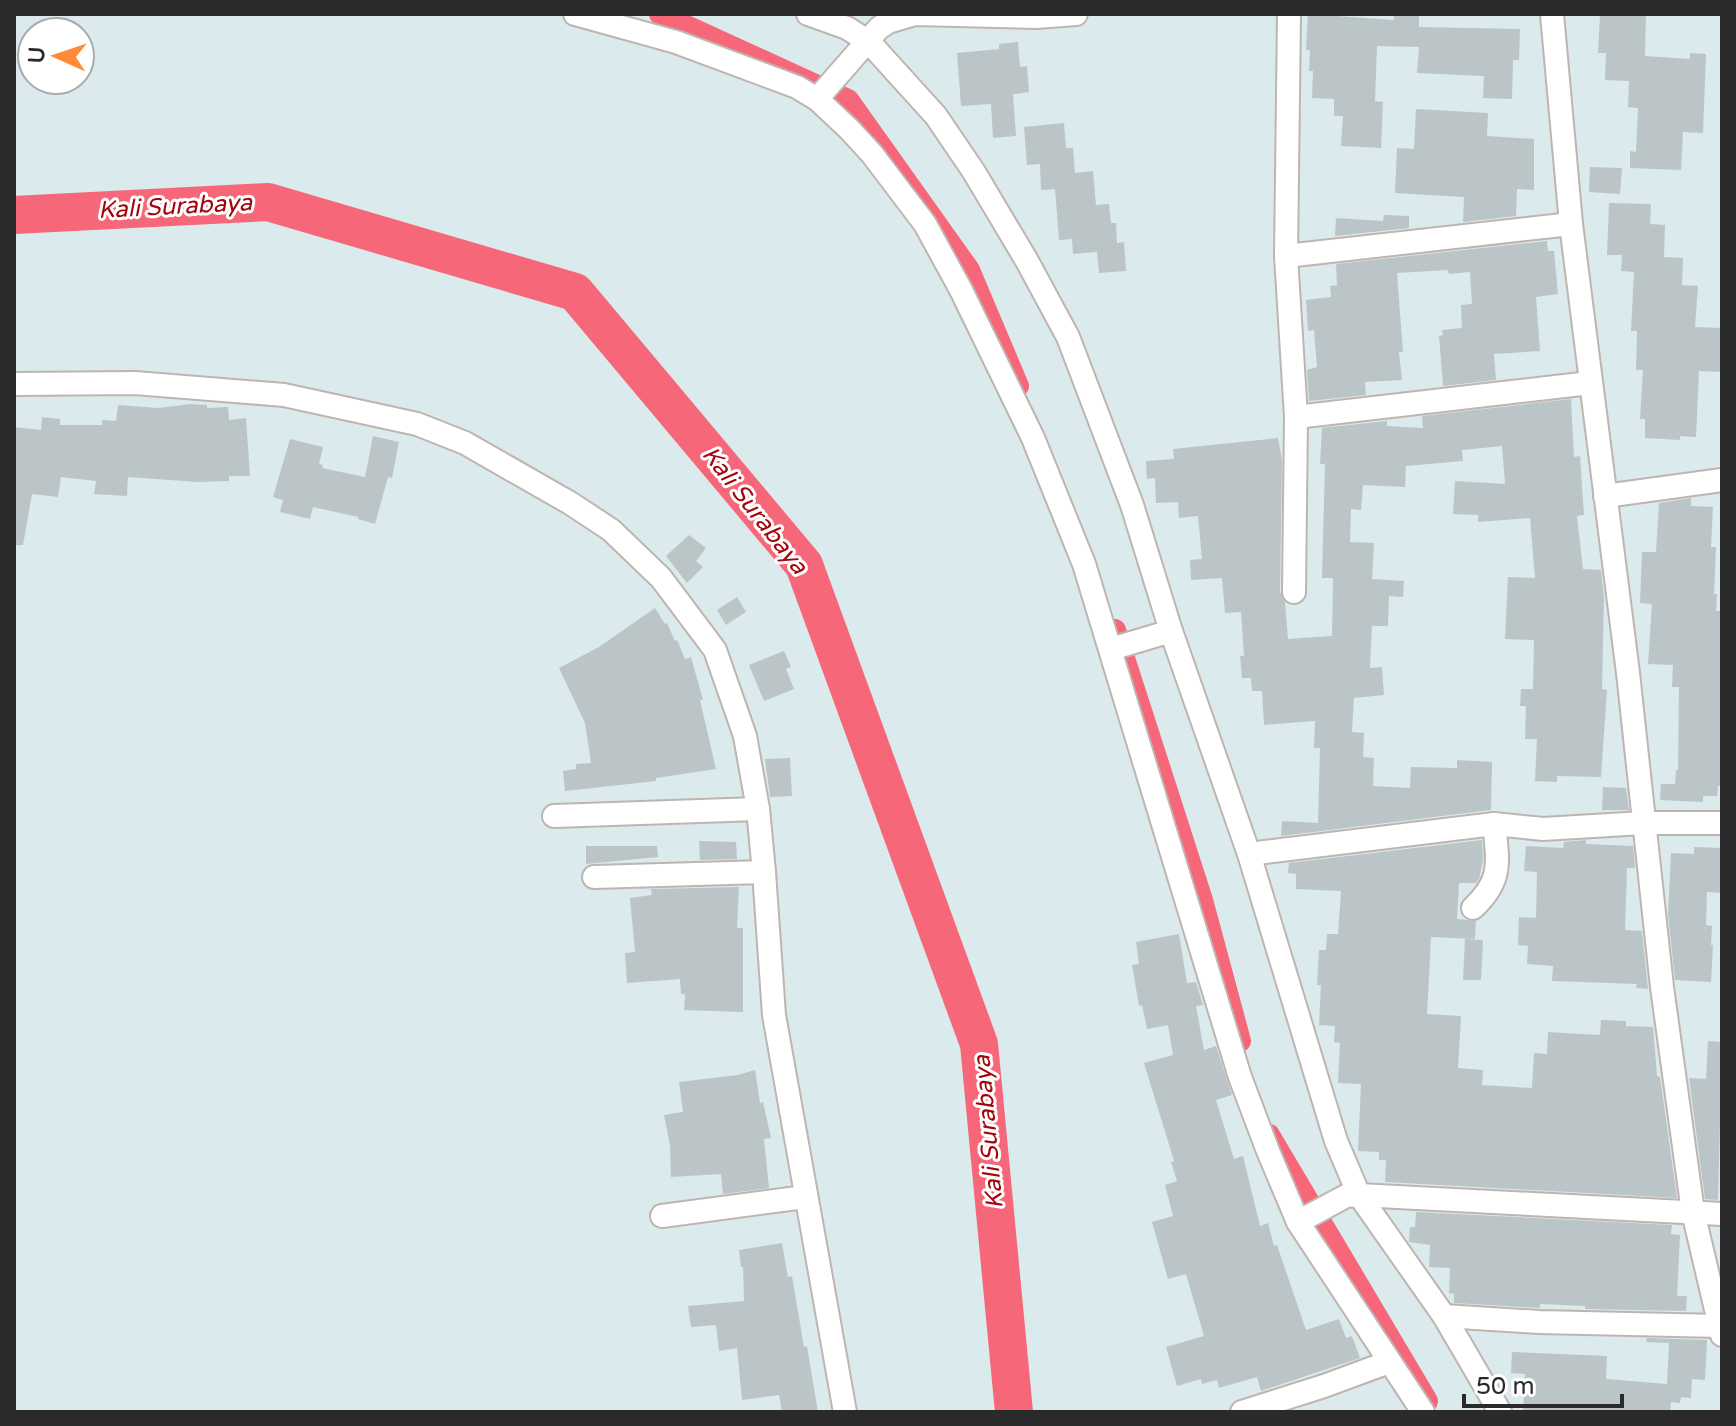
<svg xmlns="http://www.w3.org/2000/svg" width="1736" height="1426" viewBox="0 0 1736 1426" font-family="'Varela Round',sans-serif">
	<rect width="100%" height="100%" fill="#dbeaed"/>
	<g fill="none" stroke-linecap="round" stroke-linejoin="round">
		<g stroke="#f66779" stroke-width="22">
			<polyline points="660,14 848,100 969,270 1018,386"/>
			<polyline points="1115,630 1202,900 1240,1041"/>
			<polyline points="1269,1135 1427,1401"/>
		</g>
		<polyline stroke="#f66779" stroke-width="38" points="14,215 268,202 575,292 804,565 979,1044 1014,1412"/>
	</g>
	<g fill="#bbc5c8">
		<polygon points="1308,14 1394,20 1394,14 1419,14 1419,27 1520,29 1519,60 1513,60 1512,99 1483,98 1484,76 1417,73 1419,47 1377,46 1375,101 1383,102 1381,148 1341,146 1343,116 1334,116 1334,99 1312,98 1313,71 1309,71 1310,50 1306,50"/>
		<polygon points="1600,14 1646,14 1645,56 1690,59 1690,53 1706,54 1703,133 1683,132 1681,170 1630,168 1630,151 1636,152 1638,108 1628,107 1629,81 1605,80 1606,53 1598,53"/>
		<polygon points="1018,42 1020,67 1027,66 1029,92 1013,94 1016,136 993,138 991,104 961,106 957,53 999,49 999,44"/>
		<polygon points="1416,109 1488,113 1487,136 1534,139 1534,190 1517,189 1516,216 1463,222 1464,197 1395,193 1397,148 1414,149"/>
		<polygon points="1064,123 1066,148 1073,148 1075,173 1093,171 1096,205 1109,204 1111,223 1116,223 1117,243 1124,242 1126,271 1099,273 1097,252 1073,254 1072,239 1059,240 1055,189 1041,190 1040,164 1027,165 1024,127"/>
		<polygon points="1590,167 1622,168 1620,194 1589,192"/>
		<polygon points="1609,203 1651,204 1650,224 1665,225 1664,257 1683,258 1682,285 1698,286 1695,327 1722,328 1722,372 1699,371 1696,437 1680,436 1680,440 1645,438 1645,419 1640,419 1643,370 1636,370 1637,331 1631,331 1634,272 1621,271 1622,255 1607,255"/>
		<polygon points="1384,215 1409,216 1409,228 1335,236 1336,218 1383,221"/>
		<polygon points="1547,241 1548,251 1554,251 1558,294 1536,297 1540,351 1494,354 1496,380 1443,386 1439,336 1443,335 1442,330 1462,328 1461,305 1472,304 1470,272 1449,274 1448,270 1397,273 1403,352 1399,352 1402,380 1365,382 1366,395 1309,401 1307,370 1317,367 1314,330 1308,331 1306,300 1331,297 1330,286 1337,285 1336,264"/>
		<polygon points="1571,399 1574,457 1580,456 1584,515 1577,516 1583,569 1601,570 1604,598 1602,689 1607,690 1601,777 1557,776 1557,782 1535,781 1537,739 1525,739 1526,706 1520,706 1521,689 1533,689 1534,640 1505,639 1508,577 1535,578 1530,518 1478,522 1478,515 1453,514 1455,481 1505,484 1502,446 1462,450 1463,461 1406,466 1405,487 1363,485 1361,510 1351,509 1350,542 1374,543 1372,579 1404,581 1403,597 1389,596 1388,626 1372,626 1370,668 1382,667 1384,695 1354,698 1352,732 1364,733 1363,757 1374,758 1373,786 1410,788 1411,767 1457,768 1457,760 1492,762 1491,810 1281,836 1282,821 1318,823 1320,748 1314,748 1315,721 1264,725 1262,691 1252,691 1251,678 1242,678 1240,656 1244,656 1241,612 1225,613 1222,578 1191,580 1190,560 1202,559 1198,516 1179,518 1178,502 1156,503 1155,478 1147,479 1146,461 1174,459 1173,449 1278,438 1282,460 1280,592 1285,602 1288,639 1332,636 1333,578 1322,578 1325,464 1320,464 1322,428 1320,428 1387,421 1387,426 1423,428 1422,416"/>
		<polygon points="190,404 207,405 207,408 228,407 229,420 246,418 250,476 229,476 229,481 198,482 128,477 127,496 94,494 96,481 61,477 58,497 32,494 23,545 14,545 14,427 41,430 42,417 60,419 60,425 102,425 102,420 116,421 118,405 158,408"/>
		<polygon points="373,436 399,442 392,478 388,477 375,524 358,519 358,517 313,507 310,519 280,512 283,500 273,497 290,439 323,447 319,464 323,465 322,468 365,477"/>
		<polygon points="1691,498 1691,506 1713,507 1711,547 1716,547 1714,594 1717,594 1716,611 1722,611 1722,786 1718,786 1717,796 1703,796 1703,802 1660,800 1661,784 1675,784 1676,770 1678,770 1679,687 1672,687 1673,665 1648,664 1652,604 1640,603 1642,552 1656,552 1659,503"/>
		<polygon points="689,535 706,548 696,561 703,567 687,583 666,556"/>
		<polygon points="737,597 746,612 726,625 717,610"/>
		<polygon points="655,608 665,624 667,623 675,641 677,640 685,659 691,657 703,700 700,700 716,769 656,778 656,781 565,791 563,771 576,769 576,764 591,763 585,723 559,668 599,647"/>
		<polygon points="784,651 791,667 786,669 794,689 764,701 749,665"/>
		<polygon points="790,758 792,796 770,797 765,759"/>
		<polygon points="1603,787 1626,788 1629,810 1602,810"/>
		<polygon points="1482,840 1483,860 1479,879 1476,883 1459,883 1457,919 1476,921 1475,939 1431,937 1427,1014 1461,1016 1458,1068 1483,1070 1482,1085 1532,1088 1534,1053 1547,1054 1548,1032 1600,1035 1601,1020 1626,1021 1626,1026 1653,1027 1657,1076 1660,1077 1677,1198 1385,1182 1386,1160 1379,1160 1379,1152 1358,1151 1361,1084 1338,1083 1340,1043 1334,1042 1335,1026 1319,1025 1321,985 1317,985 1319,950 1326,950 1327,934 1338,934 1341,891 1296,889 1296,874 1288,873 1289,863"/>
		<polygon points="1586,840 1586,844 1633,846 1635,868 1627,868 1625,930 1642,931 1648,989 1636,988 1637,984 1552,981 1553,966 1527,964 1528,946 1518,945 1519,917 1536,918 1537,872 1524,871 1526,846 1563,848 1564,842"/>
		<polygon points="699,841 736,842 737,859 700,860"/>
		<polygon points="586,846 657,846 658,857 586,864"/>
		<polygon points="1694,847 1722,848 1722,893 1707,892 1706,925 1712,926 1711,945 1713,945 1711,982 1675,980 1668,914 1671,853 1694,854"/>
		<polygon points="739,887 737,928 743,928 743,1012 684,1010 685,994 681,994 680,979 627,983 625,953 635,952 630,898 652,895 651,889"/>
		<polygon points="1179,934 1187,983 1196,982 1203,1005 1196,1006 1204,1050 1216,1046 1232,1095 1216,1100 1234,1159 1243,1156 1260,1226 1268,1223 1274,1246 1277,1245 1306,1330 1339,1319 1346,1338 1352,1336 1360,1358 1261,1391 1257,1377 1219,1388 1217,1380 1202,1384 1201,1379 1177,1386 1166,1347 1204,1336 1186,1274 1168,1279 1152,1222 1173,1216 1165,1185 1177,1181 1171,1162 1174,1161 1144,1063 1173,1055 1168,1025 1147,1029 1142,1005 1139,1006 1132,965 1139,964 1136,942"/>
		<polygon points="1465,939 1483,940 1481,980 1463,980"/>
		<polygon points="1708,1041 1722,1042 1718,1200 1705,1199 1689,1078 1706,1079"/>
		<polygon points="755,1070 760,1103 763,1102 771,1138 764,1139 769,1188 723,1194 721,1174 671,1177 670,1145 664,1115 683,1112 679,1082 738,1075"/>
		<polygon points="1416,1212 1672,1225 1671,1234 1680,1235 1677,1296 1687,1296 1686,1311 1585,1309 1585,1306 1540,1304 1540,1308 1454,1303 1454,1294 1449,1293 1450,1268 1429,1267 1430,1245 1409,1242 1410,1227 1415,1227"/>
		<polygon points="782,1243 788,1277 792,1276 804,1347 807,1346 818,1412 782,1412 779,1395 742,1400 737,1348 719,1351 716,1325 691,1327 688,1306 744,1301 743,1267 741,1267 739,1250"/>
		<polygon points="1647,1338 1707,1340 1705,1380 1692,1379 1691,1398 1681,1397 1680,1403 1671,1402 1670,1412 1523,1412 1525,1374 1511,1373 1512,1352 1607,1356 1606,1379 1667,1384 1669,1343 1646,1342"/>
	</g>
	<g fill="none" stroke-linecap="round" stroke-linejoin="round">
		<g stroke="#bfb5af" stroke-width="26">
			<g id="street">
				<polyline points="575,14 676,42 797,87 817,99 849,129 872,154 925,224 961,290 1033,438 1084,564 1240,1077 1268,1151 1298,1222 1423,1412"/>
				<polyline points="808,14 847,28 869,42 936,116 974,172 1027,261 1068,337 1132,505 1171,631 1249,854 1336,1141 1359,1195 1444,1316 1500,1412"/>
				<polyline points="1289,14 1286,256 1296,417 1294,592"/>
				<polyline points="1552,14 1571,224 1628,673 1662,987 1693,1212 1722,1335"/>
				<polyline points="817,99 879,28 888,22 915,14 1036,17 1076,14"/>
				<polyline points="1286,256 1571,224"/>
				<polyline points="14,384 135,383 284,395 417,424 465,443 570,503 611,530 661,578 715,650 745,736 758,809 764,872 774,1015 845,1412"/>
				<polyline points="1296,417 1590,383"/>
				<polyline points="1605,496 1722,480"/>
				<polyline points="1111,649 1171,631"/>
				<polyline points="554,816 758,809"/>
				<polyline points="1249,854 1494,824 1543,829 1643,823 1722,823"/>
				<polyline points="594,877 764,872"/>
				<path d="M 1473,908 C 1503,880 1498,862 1494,824"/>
				<polyline points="662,1216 805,1197"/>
				<polyline points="1298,1222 1346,1196 1359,1195 1722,1214"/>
				<polyline points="1444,1316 1539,1322 1720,1326"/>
				<polyline points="1242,1412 1324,1386 1389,1362"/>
			</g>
		</g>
		<use href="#street" stroke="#fff" stroke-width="22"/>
	</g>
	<g text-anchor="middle" stroke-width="6" stroke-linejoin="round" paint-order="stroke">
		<g font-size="24" font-style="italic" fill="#a3050c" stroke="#fff">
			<text transform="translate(175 206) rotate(-3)" y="8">Kali Surabaya</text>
			<text transform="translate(755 510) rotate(52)" y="8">Kali Surabaya</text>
			<text transform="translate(988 1132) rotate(-95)" y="8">Kali Surabaya</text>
		</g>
	</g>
	<rect width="1736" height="1426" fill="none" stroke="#2a2a2a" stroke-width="32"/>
	<g transform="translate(56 56) rotate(273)"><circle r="38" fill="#ffffff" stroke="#aaaaaa" stroke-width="2"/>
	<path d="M0-6L14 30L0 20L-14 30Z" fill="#ff8b36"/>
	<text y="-12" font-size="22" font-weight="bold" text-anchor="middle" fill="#2a2a2a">U</text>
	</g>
	<path d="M1464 1394v12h158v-12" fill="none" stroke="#2a2a2a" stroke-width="4"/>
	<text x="1476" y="1394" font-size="24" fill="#2a2a2a" stroke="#ffffff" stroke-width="6" paint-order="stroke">50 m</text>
</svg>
